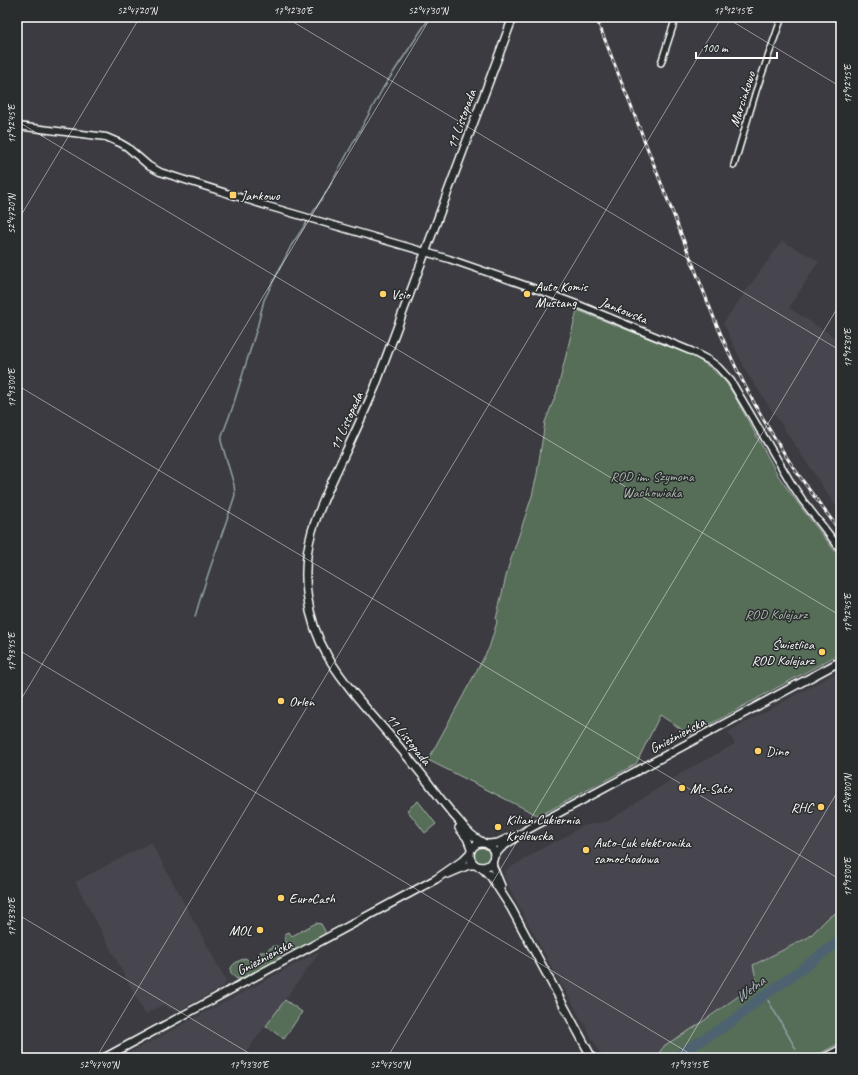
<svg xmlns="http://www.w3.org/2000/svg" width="858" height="1075" viewBox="0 0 858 1075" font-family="Caveat,sans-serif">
	<rect width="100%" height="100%" fill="#3b3b41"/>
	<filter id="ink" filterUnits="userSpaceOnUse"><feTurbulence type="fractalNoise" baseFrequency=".025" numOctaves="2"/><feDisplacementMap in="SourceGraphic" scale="8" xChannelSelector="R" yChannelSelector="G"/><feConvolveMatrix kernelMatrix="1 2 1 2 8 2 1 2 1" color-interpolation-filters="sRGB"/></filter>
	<g filter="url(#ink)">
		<g fill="#47454e">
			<polygon points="782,241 819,261 789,308 841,341 841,514 747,373 723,323"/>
			<polygon points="841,670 841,910 829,917 809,937 753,965 757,983 695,1027 665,1045 655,1058 603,1058 564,988 563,988 513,895 504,875 505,874 504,871 555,841 557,842 582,826 608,821 688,769 735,744 728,732"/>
			<polygon points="151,842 226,980 224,986 176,1012 163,1005 145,1014 75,882"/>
			<polygon points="316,953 319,953 242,1058 120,1058"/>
		</g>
		<g fill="#566d59" stroke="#aab6ac">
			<polygon points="577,310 693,356 711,368 725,381 734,395 779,477 800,506 841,559 841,653 690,735 660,715 636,764 539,816 428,760 489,648 497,622 496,619 508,568 532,496 537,474 545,422 557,392"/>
			<polygon points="418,801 436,824 425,833 407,810"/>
			<circle cx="482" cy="854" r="9"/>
			<polygon points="841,910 841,1042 812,1058 655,1058 665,1045 695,1027 757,983 753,965 809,937 829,917"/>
			<path d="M 316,923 L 321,924 L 325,931 L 325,935 L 297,950 L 289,949 C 285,944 284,940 285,934 L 289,932 L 292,936 Z"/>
			<path d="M 274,946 C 284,946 283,953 278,959 L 241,979 L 237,979 L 231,974 C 229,964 237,962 245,958 L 247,959 L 250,963 L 262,957 L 260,952 L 264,952 Z"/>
			<polygon points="285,1000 302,1012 284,1039 266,1026"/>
		</g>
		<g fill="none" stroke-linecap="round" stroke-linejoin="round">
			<g stroke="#94a1aa" stroke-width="1.5">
				<polyline points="312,214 327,191 383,88 430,17"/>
				<path d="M 195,617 C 206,576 222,536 235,495 L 234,485 L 221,441 L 223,433 L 232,409 L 257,328 L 264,300 L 291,246 L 307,222"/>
				<polyline points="765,995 796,1049"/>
			</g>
			<polyline stroke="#4d6371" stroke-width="10" points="675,1058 678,1055 734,1020 753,1004 841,940"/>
			<g stroke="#fff" stroke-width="8">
				<g id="minor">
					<polyline points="661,63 676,17"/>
					<polyline points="734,165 756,91 782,17"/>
					<polyline points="822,1058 841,1048"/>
				</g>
			</g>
			<g stroke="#fff" stroke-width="9">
				<polyline id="tertiary" points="17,126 106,137 120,143 127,147 149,166 160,172 264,205 449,259 536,289 579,305 691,351 710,361 718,367 731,381 791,483 803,501 841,550"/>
			</g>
			<g stroke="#fff" stroke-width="10">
				<g id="secondary">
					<polyline points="459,828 467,838 471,848"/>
					<path d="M 482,842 C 472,837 465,829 458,820 C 448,809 439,797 430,785 C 421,773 411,761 401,749 C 377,720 348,690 328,657 C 306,619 300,573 312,531 C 319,508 330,486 340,464 C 352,439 364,413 375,387 L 513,17"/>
					<circle cx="482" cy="855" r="12"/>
					<polyline points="489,844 498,843 513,836"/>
					<polyline points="494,856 501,848 525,831 841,661"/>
					<polyline points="492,861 493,867 501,886"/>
					<polyline points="481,867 491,877 511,908 592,1058"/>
					<polyline points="448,874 469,865 474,865"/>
					<polyline points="104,1058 436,879 462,861 469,854"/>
				</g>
			</g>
			<use href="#minor" stroke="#2a2d2e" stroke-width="5"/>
			<use href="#tertiary" stroke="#2a2d2e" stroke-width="6"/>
			<use href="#secondary" stroke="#2a2d2e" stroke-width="7"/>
			<g stroke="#fff" stroke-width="3">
				<path id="rail" d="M 596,17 L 714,318 C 733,365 756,410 784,453 C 801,480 821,506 841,532"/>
			</g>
			<use href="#rail" stroke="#2a2d2e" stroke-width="1.5" stroke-dasharray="4.5" stroke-linecap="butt"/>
		</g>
	</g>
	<path fill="none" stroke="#fff" stroke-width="1" stroke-opacity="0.45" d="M 285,17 L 841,351M 725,17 L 841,87M 17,121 L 841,616M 17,222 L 140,17M 17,385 L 841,880M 17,649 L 697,1058M 17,706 L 431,17M 17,914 L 257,1058M 96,1058 L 722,17M 387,1058 L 841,302M 678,1058 L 841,786"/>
	<g fill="#ffd166" stroke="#2a2d2e" stroke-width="1.5">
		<rect x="229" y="191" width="8" height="8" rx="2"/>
		<circle cx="383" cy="294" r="4"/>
		<circle cx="527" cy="294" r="4"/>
		<circle cx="822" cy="652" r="4"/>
		<circle cx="281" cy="701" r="4"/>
		<circle cx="758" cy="751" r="4"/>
		<circle cx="682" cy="788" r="4"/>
		<circle cx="821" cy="807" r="4"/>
		<circle cx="498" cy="827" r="4"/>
		<circle cx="586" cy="850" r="4"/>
		<circle cx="281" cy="898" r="4"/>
		<circle cx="260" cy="930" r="4"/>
	</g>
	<g text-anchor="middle" stroke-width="3" stroke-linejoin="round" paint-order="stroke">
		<g font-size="14" fill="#fff" stroke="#2a2d2e">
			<text transform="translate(742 99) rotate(-72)" y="5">Marcinkowo</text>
			<text transform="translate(461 119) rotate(-70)" y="5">11 Listopada</text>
			<text transform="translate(624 310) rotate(22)" y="5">Jankowska</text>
			<text transform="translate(346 421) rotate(-66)" y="5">11 Listopada</text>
			<text transform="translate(677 735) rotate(-28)" y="5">Gnieźnieńska</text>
			<text transform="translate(409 739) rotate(51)" y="5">11 Listopada</text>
			<text transform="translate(264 957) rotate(-28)" y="5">Gnieźnieńska</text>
		</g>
		<g font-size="14" fill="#fff" stroke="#2a2d2e" text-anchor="start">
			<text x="241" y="200">Jankowo</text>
			<text x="535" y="291">Auto Komis<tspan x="535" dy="16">Mustang</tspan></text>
			<text x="391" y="299">Vsio</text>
			<text x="814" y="649" text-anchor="end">Świetlica<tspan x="814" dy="16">ROD Kolejarz</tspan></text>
			<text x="289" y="706">Orlen</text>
			<text x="766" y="756">Dino</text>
			<text x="690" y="793">Ms-Sato</text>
			<text x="813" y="812" text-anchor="end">RHC</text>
			<text x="506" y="824">Kilian Cukiernia<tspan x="506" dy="16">Królewska</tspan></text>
			<text x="594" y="847">Auto-Luk elektronika<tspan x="594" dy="16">samochodowa</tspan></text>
			<text x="289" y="903">EuroCash</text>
			<text x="252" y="935" text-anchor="end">MOL</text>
		</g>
		<g font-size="14" fill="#aab6ac" stroke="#2a2d2e">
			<text x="652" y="481">ROD im. Szymona<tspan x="652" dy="16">Wachowiaka</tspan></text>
			<text x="776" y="619">ROD Kolejarz</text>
		</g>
		<g font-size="15" font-style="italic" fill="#afb9bf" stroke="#2a2d2e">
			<text transform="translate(750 989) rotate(-37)" y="5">Wełna</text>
		</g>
	</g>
	<rect width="858" height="1075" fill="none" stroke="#2a2d2e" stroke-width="44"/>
	<path d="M696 52v6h81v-6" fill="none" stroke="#ffffff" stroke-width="2"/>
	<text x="702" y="52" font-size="12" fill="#ffffff" stroke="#2a2d2e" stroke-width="3" paint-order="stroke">100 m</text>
	<rect x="22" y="22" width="814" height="1031" fill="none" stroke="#fff" stroke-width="1.5"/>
	<g font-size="10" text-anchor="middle" fill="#fff">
		<text x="137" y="14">52°47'20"N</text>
		<text x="293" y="14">17°12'30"E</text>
		<text x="428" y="14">52°47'30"N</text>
		<text x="733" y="14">17°12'15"E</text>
		<text transform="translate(847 84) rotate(-90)" y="4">17°12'15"E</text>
		<text transform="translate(11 124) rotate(-90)" y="4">17°12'45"E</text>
		<text transform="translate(11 214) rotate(-90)" y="4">52°47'20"N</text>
		<text transform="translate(847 348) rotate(-90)" y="4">17°12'30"E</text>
		<text transform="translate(11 388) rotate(-90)" y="4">17°13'00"E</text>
		<text transform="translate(847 613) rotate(-90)" y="4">17°12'45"E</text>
		<text transform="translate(11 652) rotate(-90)" y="4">17°13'15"E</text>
		<text transform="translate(847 794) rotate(-90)" y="4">52°48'00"N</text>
		<text transform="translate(847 877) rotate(-90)" y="4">17°13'00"E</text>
		<text transform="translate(11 917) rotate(-90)" y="4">17°13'30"E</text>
		<text x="99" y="1068">52°47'40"N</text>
		<text x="249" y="1068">17°13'30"E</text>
		<text x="390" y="1068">52°47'50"N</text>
		<text x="689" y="1068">17°13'15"E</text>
	</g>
</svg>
